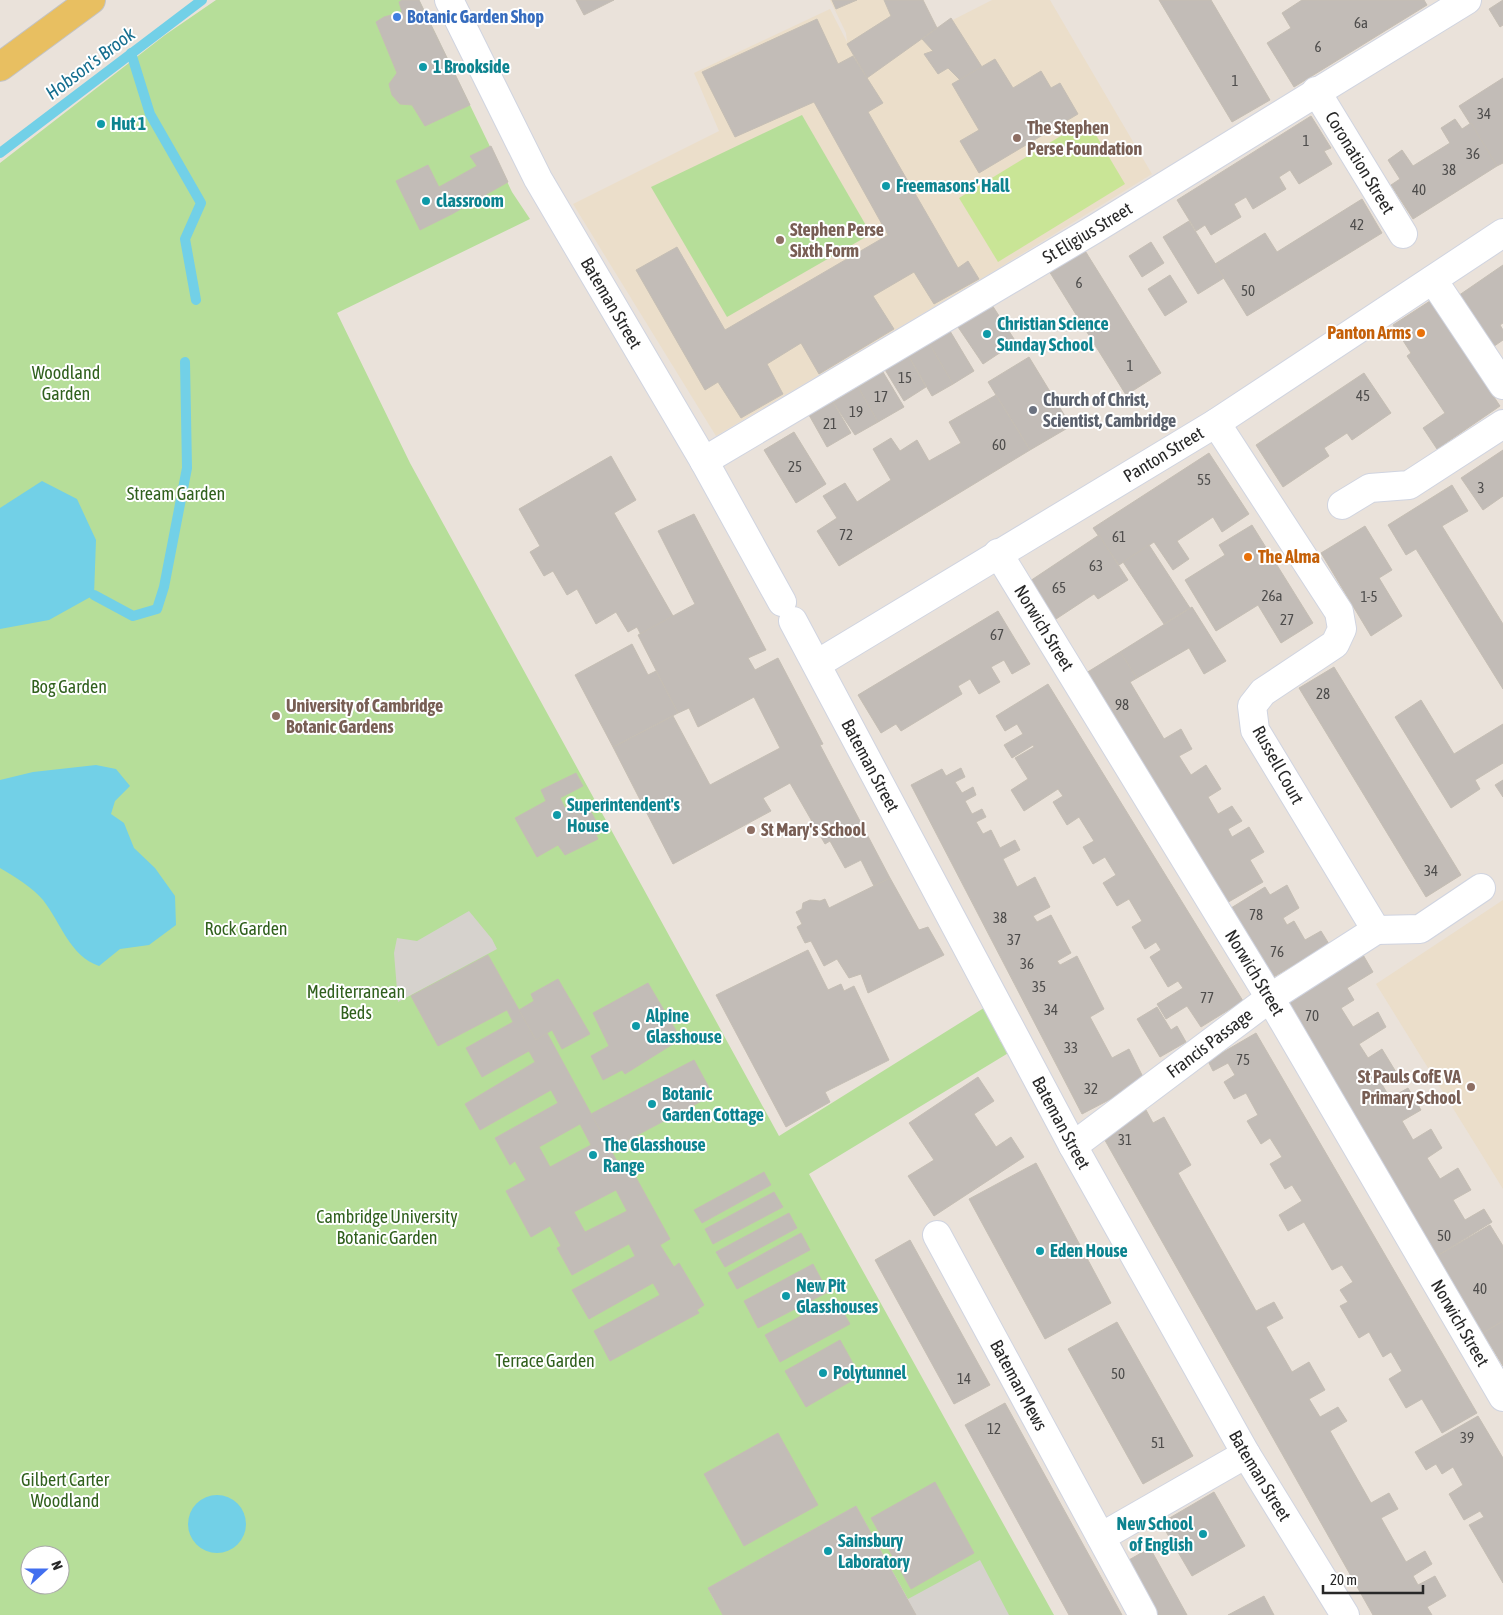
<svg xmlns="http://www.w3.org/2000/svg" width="1503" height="1615" viewBox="0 0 1503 1615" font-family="'Asap Condensed',sans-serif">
	<rect width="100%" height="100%" fill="#eae2da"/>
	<g fill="#ebdeca">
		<polygon points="830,0 923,0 937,28 992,0 1050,0 1152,174 986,276 716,436 573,204 719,131 694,73 830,9 847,42 846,33"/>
		<polygon points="1503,900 1503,1189 1376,984"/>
	</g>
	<g fill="#b6de99" fill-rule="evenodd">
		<path d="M 216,0 L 419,0 L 512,192 L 530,219 L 337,313 L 410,463 L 779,1136 L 987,1006 L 1000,1041 L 1010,1052 L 809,1174 L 1054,1615 L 0,1615 L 0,163 L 165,35 ZM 30,1555 L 60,1555 L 60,1585 L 30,1585 Z"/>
		<polygon points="802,115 871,234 727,317 651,187"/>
	</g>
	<polygon fill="#c9e596" points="1087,120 1125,184 998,262 959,198"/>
	<g fill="#d6d2cd">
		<polygon points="469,911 492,939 497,949 398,1002 394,953 397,938 417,941"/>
		<polygon points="856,1506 908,1599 980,1560 1009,1615 898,1615 849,1528 714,1600 708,1588"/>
	</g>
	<g fill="#72d0e7">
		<polygon points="42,481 77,499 96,540 94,595 49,620 0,629 0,508"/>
		<path d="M 96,765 L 116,769 L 130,786 L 115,801 L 111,814 L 124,823 L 134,848 L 155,868 L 175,896 L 176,925 L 149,945 L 120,949 L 99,966 C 70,956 61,923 43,900 C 33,888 14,876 0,868 L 0,780 L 33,772 Z"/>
		<circle cx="217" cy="1524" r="29"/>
	</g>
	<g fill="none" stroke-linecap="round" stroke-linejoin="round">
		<g stroke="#72d0e7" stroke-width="10">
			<polyline points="131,53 150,114 201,203 185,239 196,300"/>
			<polyline points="0,153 202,0"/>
			<polyline points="94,595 133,616 157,609 164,587 187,468 185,362"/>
		</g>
	</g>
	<g fill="#c2bcb7" stroke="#c5beb4" fill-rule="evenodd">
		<polygon points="402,0 419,0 470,105 425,126 412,105 400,104 392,95 389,84 397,73 376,22 384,17 402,12 399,2"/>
		<polygon points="576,0 614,0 584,15"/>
		<polygon points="832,0 857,0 836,9"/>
		<polygon points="884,0 923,0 937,28 867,78 847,44 891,16"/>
		<polygon points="1159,0 1211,0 1270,100 1232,122"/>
		<polygon points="1302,0 1424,0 1427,5 1294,87 1267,43 1291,28 1282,13"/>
		<polygon points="1503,0 1503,25 1500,27 1489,9"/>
		<polygon points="951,18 982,67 960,80 948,68 938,74 924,54 933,51 922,39"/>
		<polygon points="817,19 838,64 853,56 883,103 868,112 958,268 968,261 979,279 934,304 914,272 873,296 894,329 819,374 801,343 767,364 783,394 741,418 718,382 705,390 636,270 677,247 725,330 888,235 814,102 735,137 702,72"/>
		<polygon points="995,59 1013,88 1041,71 1051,88 1060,83 1078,114 979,173 960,141 979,130 952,84"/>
		<polygon points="1503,78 1503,163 1497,166 1459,106"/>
		<polygon points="1311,116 1331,148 1324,151 1332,164 1299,184 1290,170 1279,177 1286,189 1253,209 1246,197 1234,204 1241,217 1211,235 1205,225 1196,231 1177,200"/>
		<polygon points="101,118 107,124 101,129 96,123"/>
		<polygon points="1455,119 1462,129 1471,123 1497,166 1413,219 1391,185 1400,179 1388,160 1402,150 1413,166 1450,143 1441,128"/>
		<polygon points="491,146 508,182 452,214 439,187 477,166 470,156"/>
		<polygon points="428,165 452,214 420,230 396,181"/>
		<polygon points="1362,199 1382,233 1247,316 1215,264 1265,233 1277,252"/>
		<polygon points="1189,221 1224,278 1198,294 1163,237"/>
		<polygon points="1151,242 1164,263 1142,277 1129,256"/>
		<polygon points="1084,249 1161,373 1126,395 1049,271"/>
		<polygon points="1503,265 1503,323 1500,325 1503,330 1503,340 1490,349 1455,298"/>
		<polygon points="1170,275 1187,302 1165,316 1148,289"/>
		<polygon points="1430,301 1500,406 1437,449 1423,428 1445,413 1407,356 1411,353 1393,325"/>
		<polygon points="992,305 1016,342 983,364 958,327"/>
		<polygon points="950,331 974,371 953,384 929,343"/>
		<polygon points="929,343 953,384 932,396 908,355"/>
		<polygon points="908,355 926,387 904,401 884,368"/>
		<polygon points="1029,357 1071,426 1030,450 988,382"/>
		<polygon points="883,372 904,407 878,422 858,387"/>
		<polygon points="1364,373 1391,413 1352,440 1347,433 1324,448 1329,456 1283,487 1256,445"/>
		<polygon points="858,387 878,422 855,435 833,402"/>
		<polygon points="996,395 1030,450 839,566 817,531 837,518 823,496 845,483 857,502 891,480 873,449 891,438 900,451 917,440 929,461 961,443 949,422"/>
		<polygon points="833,402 851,433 827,447 809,415"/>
		<polygon points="794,432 826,484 796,503 764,450"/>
		<polygon points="1503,450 1503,496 1483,510 1461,478"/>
		<polygon points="1209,453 1249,514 1222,532 1213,517 1177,541 1189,559 1173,570 1154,542 1119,565 1093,528"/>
		<polygon points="611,456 636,500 614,513 673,616 641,635 637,627 628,632 616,612 596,624 577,589 567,595 553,571 544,576 530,552 540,546 519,509"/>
		<polygon points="1452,485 1468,511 1442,526 1503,624 1503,689 1416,549 1406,555 1388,525"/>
		<polygon points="694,514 766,650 748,658 755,670 778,658 823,744 820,745 890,878 874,886 861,860 845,868 830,841 825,844 790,783 763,798 771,811 673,864 613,747 673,716 710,785 780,748 754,697 698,727 689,708 678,713 638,635 695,604 658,531"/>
		<polygon points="1252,525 1313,623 1281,643 1258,605 1216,631 1185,580 1225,555 1219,545"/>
		<polygon points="1365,526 1392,570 1379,578 1402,616 1371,636 1321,553"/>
		<polygon points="1099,535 1128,580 1098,599 1094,594 1053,621 1027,583"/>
		<polygon points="1149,545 1190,608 1164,624 1123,562"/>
		<polygon points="1192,607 1226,661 1204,674 1189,648 1137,678 1120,652"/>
		<polygon points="998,611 1030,664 1012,674 1004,660 991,667 1000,682 979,694 970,679 958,686 962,694 901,731 896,724 881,733 858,695"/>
		<polygon points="632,644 648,675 656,671 678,713 613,747 575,675"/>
		<polygon points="1120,652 1137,678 1130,682 1164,739 1181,729 1192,749 1179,756 1191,775 1206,765 1221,789 1208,797 1218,814 1232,806 1242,821 1228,829 1232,837 1249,827 1264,852 1250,860 1263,882 1225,904 1086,673"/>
		<polygon points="1334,667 1461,875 1426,897 1299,688"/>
		<polygon points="1048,684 1243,1001 1201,1027 1187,1006 1166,1019 1157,1004 1183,988 1178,981 1168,987 1150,957 1161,950 1156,942 1145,949 1132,927 1142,921 1129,899 1117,906 1103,883 1116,875 1105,857 1093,864 1083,847 1094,841 1079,817 1067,825 1053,802 1063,796 1058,789 1024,811 1011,790 1028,779 1015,758 1034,747 1033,745 1012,758 1004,745 1023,734 1017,724 1005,731 996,716"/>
		<polygon points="1421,700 1454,754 1503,724 1503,763 1475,780 1480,789 1451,808 1395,717"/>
		<polygon points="961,768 965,777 955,782 962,793 973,787 976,795 965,801 972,814 982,809 986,817 976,822 983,834 991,830 1000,848 1015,840 1020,850 1003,859 1017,887 1035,877 1050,907 1033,916 1037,922 1051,915 1071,953 1057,961 1060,965 1077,956 1104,1009 1090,1017 1112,1058 1129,1049 1145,1081 1082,1114 911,785 942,769 946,776"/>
		<polygon points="576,773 583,786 560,798 567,812 585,801 602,832 596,835 598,839 565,855 558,845 537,857 515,818 546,801 541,790"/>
		<polygon points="1503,780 1503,797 1495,785"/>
		<polygon points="890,878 919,930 928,927 944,955 868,993 861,974 849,978 837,959 824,966 811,941 805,943 797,927 802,924 796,912 802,909 803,903 810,900 820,901 825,899 829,908"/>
		<polygon points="1287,885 1299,908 1283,918 1287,925 1294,921 1305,940 1321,931 1329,944 1272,978 1231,908 1265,887 1270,895"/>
		<polygon points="808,950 828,990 841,984 844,991 854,986 889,1060 825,1092 830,1102 786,1127 716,995"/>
		<polygon points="1362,953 1373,972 1347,988 1354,1000 1341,1008 1353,1027 1378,1012 1386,1027 1359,1044 1368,1058 1382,1049 1396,1072 1380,1081 1390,1098 1408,1088 1421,1110 1402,1121 1413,1140 1431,1129 1442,1148 1427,1158 1440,1179 1458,1168 1471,1190 1453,1200 1465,1220 1484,1209 1492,1222 1437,1256 1283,1001"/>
		<path d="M 488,955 L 536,1040 L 547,1033 L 619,1165 L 628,1163 L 670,1239 L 660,1245 L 674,1267 L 679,1263 L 704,1305 L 697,1310 L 699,1313 L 610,1361 L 594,1331 L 660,1295 L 653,1283 L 589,1319 L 572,1290 L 635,1256 L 629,1244 L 572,1275 L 557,1248 L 561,1246 L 550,1226 L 531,1237 L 506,1191 L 526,1180 L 515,1161 L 510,1165 L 495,1138 L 558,1103 L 551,1090 L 480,1130 L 465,1104 L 535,1062 L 529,1051 L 482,1077 L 466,1048 L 513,1022 L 507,1010 L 438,1046 L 411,996 ZM 580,1124 L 591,1145 L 550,1167 L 539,1147 ZM 616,1190 L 627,1211 L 585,1232 L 574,1212 Z"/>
		<polygon points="558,979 590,1034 562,1049 552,1030 536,1040 519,1010 534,1001 531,994"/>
		<polygon points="648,983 681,1039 625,1074 622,1070 603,1080 591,1056 609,1046 593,1013"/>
		<polygon points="1157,1007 1171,1030 1177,1026 1186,1042 1160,1057 1137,1019"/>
		<polygon points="1256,1033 1477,1413 1442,1433 1422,1399 1406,1408 1389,1379 1402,1371 1391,1352 1383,1357 1369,1332 1359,1338 1340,1306 1348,1302 1340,1290 1353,1282 1342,1265 1332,1270 1304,1222 1288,1231 1279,1215 1302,1201 1292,1185 1285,1189 1270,1164 1282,1157 1270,1138 1261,1144 1247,1121 1258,1115 1246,1093 1234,1099 1224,1082 1235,1075 1228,1063 1213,1071 1208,1061"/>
		<polygon points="694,1060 713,1095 611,1149 591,1114"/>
		<polygon points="978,1077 994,1101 974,1114 996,1147 1011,1137 1024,1157 934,1216 908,1176 934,1160 909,1123"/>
		<polygon points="1146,1110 1153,1123 1164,1117 1191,1165 1178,1173 1256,1311 1274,1302 1283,1318 1266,1327 1292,1372 1309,1362 1325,1390 1309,1399 1320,1417 1338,1407 1347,1421 1330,1431 1371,1503 1389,1493 1398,1509 1381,1518 1406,1562 1425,1551 1432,1564 1413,1576 1418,1585 1435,1576 1446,1596 1427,1607 1432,1615 1373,1615 1102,1135"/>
		<polygon points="1036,1163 1111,1303 1045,1339 969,1199"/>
		<polygon points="764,1172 771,1185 702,1223 694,1210"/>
		<polygon points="774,1192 783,1207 713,1244 705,1229"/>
		<polygon points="789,1213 797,1228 725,1267 716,1252"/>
		<polygon points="1490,1225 1503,1246 1503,1321 1483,1333 1437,1256"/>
		<polygon points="801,1233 810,1250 737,1289 728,1273"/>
		<polygon points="910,1240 990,1385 954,1404 875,1260"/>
		<polygon points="813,1264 828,1292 758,1328 744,1301"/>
		<polygon points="835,1298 850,1324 780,1362 765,1335"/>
		<polygon points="1503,1321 1503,1366 1483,1333"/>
		<polygon points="1117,1322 1193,1456 1143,1484 1068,1349"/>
		<polygon points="840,1340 860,1376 806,1407 785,1371"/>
		<polygon points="1005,1403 1122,1615 1069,1615 965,1425"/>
		<polygon points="1478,1416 1503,1458 1503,1583 1469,1525 1484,1517 1480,1511 1464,1520 1449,1494 1463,1485 1453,1467 1442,1474 1436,1464 1426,1470 1415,1452"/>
		<polygon points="778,1433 818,1505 744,1546 704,1474"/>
		<polygon points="935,1482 974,1553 911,1589 871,1518"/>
		<polygon points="1214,1492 1245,1546 1192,1576 1161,1523"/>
		<polygon points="856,1506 916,1615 723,1615 708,1588"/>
		<polygon points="1150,1548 1187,1615 1158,1615 1127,1561"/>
		<polygon points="1264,1596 1274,1615 1228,1615"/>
	</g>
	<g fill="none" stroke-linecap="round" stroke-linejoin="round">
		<g stroke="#d0d4e0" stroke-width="30">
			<g id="street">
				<path id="s1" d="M 449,0 L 538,179 L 704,461 L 782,602"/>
				<path id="s2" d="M 1316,91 L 1403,234"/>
				<polyline points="1433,280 1503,385"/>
				<polyline points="1216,423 1339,612 1342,629 1335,644 1263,692 1252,706 1255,730 1376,930"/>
				<path id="s3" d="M 704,461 L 1093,230 L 1467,0"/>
				<polyline points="1342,505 1370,488 1409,485 1503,424"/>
				<path id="s4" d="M 998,553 L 1270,998 L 1503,1397"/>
				<path id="s5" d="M 793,621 L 1073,1146 L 1246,1454 L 1345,1615"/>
				<path id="s6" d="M 817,664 L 1216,423 L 1503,233"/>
				<polyline points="1376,930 1420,929 1481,888"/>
				<path id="s7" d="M 1073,1146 L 1270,998 L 1376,930"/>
				<path id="s8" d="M 937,1235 L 1143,1615"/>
				<polyline points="1101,1537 1246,1454"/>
			</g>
		</g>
		<g stroke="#c3c3c3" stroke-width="30">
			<polyline id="primary" points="0,67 91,0"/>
		</g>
		<use href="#street" stroke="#fff" stroke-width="28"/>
		<use href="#primary" stroke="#e8bf61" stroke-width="28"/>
	</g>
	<circle fill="#3f7fe0" stroke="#fff" stroke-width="2" cx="397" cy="17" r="5"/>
	<g fill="#0f9aa8" stroke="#fff" stroke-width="2">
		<circle cx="423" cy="67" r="5"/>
		<circle cx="101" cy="124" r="5"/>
		<circle cx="886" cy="186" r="5"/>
		<circle cx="426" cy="201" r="5"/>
		<circle cx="987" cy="334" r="5"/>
		<circle cx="557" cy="815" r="5"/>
		<circle cx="636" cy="1026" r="5"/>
		<circle cx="652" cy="1104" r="5"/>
		<circle cx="593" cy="1155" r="5"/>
		<circle cx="1040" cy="1251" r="5"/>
		<circle cx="786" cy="1296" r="5"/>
		<circle cx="823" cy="1373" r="5"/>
		<circle cx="1203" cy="1534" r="5"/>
		<circle cx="828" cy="1551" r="5"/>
	</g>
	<g fill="#8d6e63" stroke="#fff" stroke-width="2">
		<circle cx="1017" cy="138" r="5"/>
		<circle cx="780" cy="240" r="5"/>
		<circle cx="276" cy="716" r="5"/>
		<circle cx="751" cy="830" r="5"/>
		<circle cx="1471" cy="1087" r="5"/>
	</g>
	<g fill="#e8710a" stroke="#fff" stroke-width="2">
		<circle cx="1421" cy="333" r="5"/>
		<circle cx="1248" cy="557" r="5"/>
	</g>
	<circle fill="#6b7280" stroke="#fff" stroke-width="2" cx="1033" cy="410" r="5"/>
	<g text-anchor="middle" stroke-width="4" stroke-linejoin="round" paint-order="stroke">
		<g font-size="15" fill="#4e4d4c">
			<text x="1361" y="28">6a</text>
			<text x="1318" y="52">6</text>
			<text x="1235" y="86">1</text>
			<text x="1484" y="119">34</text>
			<text x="1306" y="146">1</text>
			<text x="1473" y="159">36</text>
			<text x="1449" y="175">38</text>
			<text x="1419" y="195">40</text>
			<text x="1357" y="230">42</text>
			<text x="1079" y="288">6</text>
			<text x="1248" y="296">50</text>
			<text x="1130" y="371">1</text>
			<text x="905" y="383">15</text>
			<text x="1363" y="401">45</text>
			<text x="881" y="402">17</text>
			<text x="856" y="417">19</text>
			<text x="830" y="429">21</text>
			<text x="999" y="450">60</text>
			<text x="795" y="472">25</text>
			<text x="1204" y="485">55</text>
			<text x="1481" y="493">3</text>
			<text x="846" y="540">72</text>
			<text x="1119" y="542">61</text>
			<text x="1096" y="571">63</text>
			<text x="1059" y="593">65</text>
			<text x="1272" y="601">26a</text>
			<text x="1369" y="602">1-5</text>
			<text x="1287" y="625">27</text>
			<text x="997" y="640">67</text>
			<text x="1323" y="699">28</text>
			<text x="1122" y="710">98</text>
			<text x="1431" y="876">34</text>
			<text x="1256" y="920">78</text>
			<text x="1000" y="923">38</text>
			<text x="1014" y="945">37</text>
			<text x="1277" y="957">76</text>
			<text x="1027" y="969">36</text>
			<text x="1039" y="992">35</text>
			<text x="1207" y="1003">77</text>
			<text x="1051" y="1015">34</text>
			<text x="1312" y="1021">70</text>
			<text x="1071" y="1053">33</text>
			<text x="1243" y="1065">75</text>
			<text x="1091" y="1094">32</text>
			<text x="1125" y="1145">31</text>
			<text x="1444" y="1241">50</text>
			<text x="1480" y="1294">40</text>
			<text x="1118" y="1379">50</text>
			<text x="964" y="1384">14</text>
			<text x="994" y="1434">12</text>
			<text x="1467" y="1443">39</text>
			<text x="1158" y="1448">51</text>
		</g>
		<g font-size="18" font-weight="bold" fill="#366cbe" stroke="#fff" text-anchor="start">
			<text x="407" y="23">Botanic Garden Shop</text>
		</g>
		<g font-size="18" font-weight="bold" fill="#0d838f" stroke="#fff" text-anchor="start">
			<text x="433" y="73">1 Brookside</text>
			<text x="111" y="130">Hut 1</text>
			<text x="896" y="192">Freemasons' Hall</text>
			<text x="436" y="207">classroom</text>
			<text x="997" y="330">Christian Science<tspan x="997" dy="21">Sunday School</tspan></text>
			<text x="567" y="811">Superintendent's<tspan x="567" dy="21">House</tspan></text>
			<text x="646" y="1022">Alpine<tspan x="646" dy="21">Glasshouse</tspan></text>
			<text x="662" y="1100">Botanic<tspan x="662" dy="21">Garden Cottage</tspan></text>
			<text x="603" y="1151">The Glasshouse<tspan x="603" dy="21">Range</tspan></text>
			<text x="1050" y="1257">Eden House</text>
			<text x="796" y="1292">New Pit<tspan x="796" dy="21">Glasshouses</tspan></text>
			<text x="833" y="1379">Polytunnel</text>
			<text x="1193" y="1530" text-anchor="end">New School<tspan x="1193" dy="21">of English</tspan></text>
			<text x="838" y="1547">Sainsbury<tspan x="838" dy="21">Laboratory</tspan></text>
		</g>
		<g font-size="18" font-weight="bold" fill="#785e54" stroke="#fff" text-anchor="start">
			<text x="1027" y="134">The Stephen<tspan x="1027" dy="21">Perse Foundation</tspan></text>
			<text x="790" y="236">Stephen Perse<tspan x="790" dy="21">Sixth Form</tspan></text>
			<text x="286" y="712">University of Cambridge<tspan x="286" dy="21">Botanic Gardens</tspan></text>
			<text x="761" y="836">St Mary's School</text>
			<text x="1461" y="1083" text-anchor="end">St Pauls CofE VA<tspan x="1461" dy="21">Primary School</tspan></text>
		</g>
		<g font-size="18" fill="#282828" stroke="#fff">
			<text dy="6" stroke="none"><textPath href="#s2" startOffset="84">Coronation Street</textPath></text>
			<text dy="6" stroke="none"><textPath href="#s3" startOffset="446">St Eligius Street</textPath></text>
			<text dy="6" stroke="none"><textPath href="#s1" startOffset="344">Bateman Street</textPath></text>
			<text dy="6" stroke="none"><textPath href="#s6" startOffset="405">Panton Street</textPath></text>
			<text dy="6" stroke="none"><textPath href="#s4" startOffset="88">Norwich Street</textPath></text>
			<text dy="6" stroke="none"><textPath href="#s5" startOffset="164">Bateman Street</textPath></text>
			<text transform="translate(1278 765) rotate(61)" y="6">Russell Court</text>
			<text dy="6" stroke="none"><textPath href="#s4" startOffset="492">Norwich Street</textPath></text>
			<text dy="6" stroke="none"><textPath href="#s7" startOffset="171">Francis Passage</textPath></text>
			<text dy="6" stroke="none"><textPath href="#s5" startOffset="569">Bateman Street</textPath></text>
			<text dy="6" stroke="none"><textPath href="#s4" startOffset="898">Norwich Street</textPath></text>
			<text dy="6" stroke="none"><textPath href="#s8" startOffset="171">Bateman Mews</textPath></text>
			<text dy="6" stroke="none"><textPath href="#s5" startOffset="974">Bateman Street</textPath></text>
		</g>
		<g font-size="18" font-weight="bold" fill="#c56008" stroke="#fff" text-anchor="end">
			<text x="1411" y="339">Panton Arms</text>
			<text x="1258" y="563" text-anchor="start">The Alma</text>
		</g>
		<g font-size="18" fill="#30601d" stroke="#fff">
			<text x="66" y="379">Woodland<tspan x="66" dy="21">Garden</tspan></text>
			<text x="176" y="500">Stream Garden</text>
			<text x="69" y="693">Bog Garden</text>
			<text x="246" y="935">Rock Garden</text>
			<text x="356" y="998">Mediterranean<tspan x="356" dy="21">Beds</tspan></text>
			<text x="387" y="1223">Cambridge University<tspan x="387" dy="21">Botanic Garden</tspan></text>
			<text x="545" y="1367">Terrace Garden</text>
			<text x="65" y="1486">Gilbert Carter<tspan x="65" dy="21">Woodland</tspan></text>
		</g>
		<g font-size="18" font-weight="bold" fill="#5b616d" stroke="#fff" text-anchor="start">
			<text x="1043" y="406">Church of Christ,<tspan x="1043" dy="21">Scientist, Cambridge</tspan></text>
		</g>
		<g font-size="19" font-style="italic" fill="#156e8f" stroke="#fff">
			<text transform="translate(90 63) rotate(-37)" y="7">Hobson's Brook</text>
		</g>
	</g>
	<g transform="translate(45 1570) rotate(69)"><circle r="24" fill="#ffffff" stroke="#a9a9a9"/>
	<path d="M0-4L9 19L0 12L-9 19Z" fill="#426fef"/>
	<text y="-8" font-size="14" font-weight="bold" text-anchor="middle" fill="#282828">N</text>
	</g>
	<path d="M1323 1585v8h100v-8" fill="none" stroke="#282828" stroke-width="2.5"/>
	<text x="1330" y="1585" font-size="15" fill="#282828" stroke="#ffffff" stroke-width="4" paint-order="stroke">20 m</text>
</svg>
